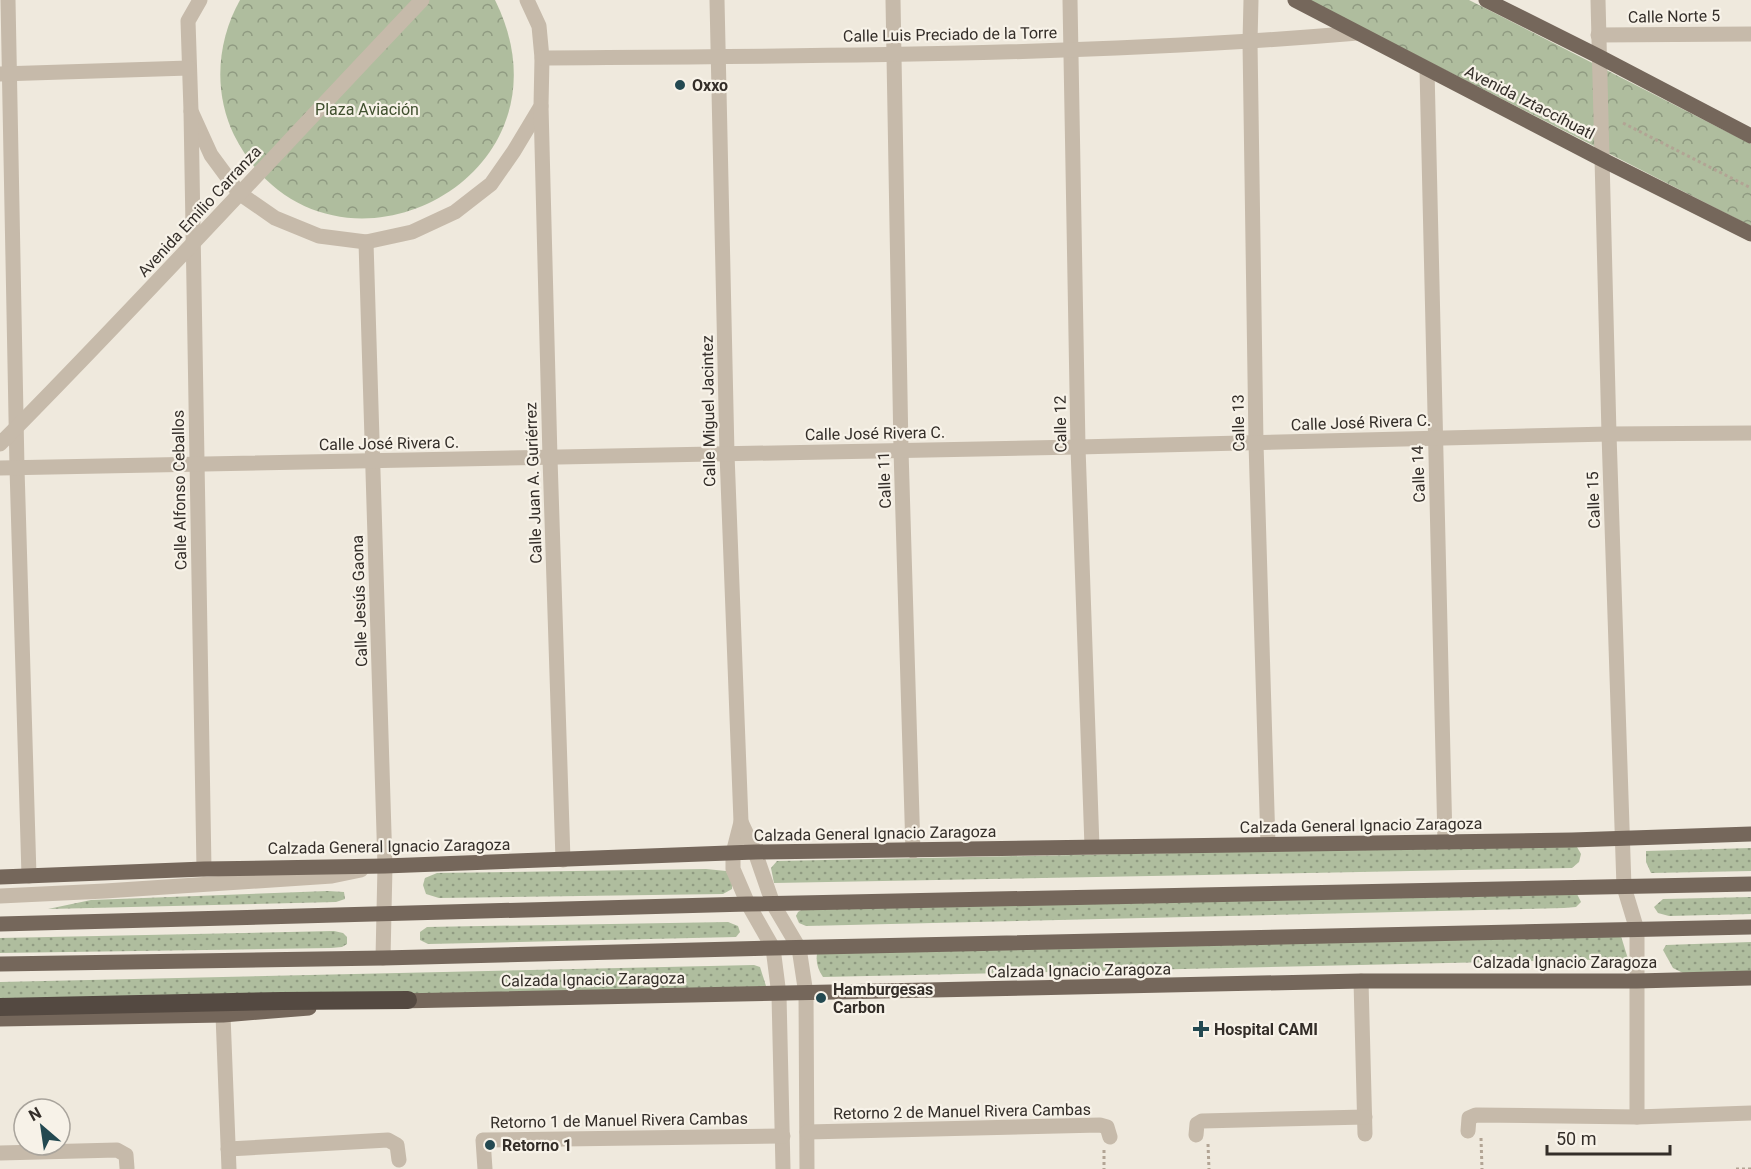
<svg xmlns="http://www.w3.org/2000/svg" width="1751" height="1169" viewBox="0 0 1751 1169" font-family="Roboto,sans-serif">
	<defs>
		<pattern id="grass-dots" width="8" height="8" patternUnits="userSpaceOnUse" patternTransform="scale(1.5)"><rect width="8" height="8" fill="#afbd9e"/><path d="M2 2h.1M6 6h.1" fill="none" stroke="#8f9a81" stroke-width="1.8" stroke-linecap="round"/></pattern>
		<pattern id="forest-crowns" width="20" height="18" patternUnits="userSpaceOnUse" patternTransform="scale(1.5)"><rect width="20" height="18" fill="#afbd9e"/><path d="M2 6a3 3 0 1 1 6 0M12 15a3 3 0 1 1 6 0" fill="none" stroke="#8f9a81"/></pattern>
	</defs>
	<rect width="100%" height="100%" fill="#efe9dd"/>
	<g fill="url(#grass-dots)">
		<polygon points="1567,845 1577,847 1581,854 1579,862 1572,868 774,883 771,868 777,861"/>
		<polygon points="1751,848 1751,871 1651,873 1646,862 1646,851"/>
		<polygon points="706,869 726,871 732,882 732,889 723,894 439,898 426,894 423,885 425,878 437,873"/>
		<polygon points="328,891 344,892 345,899 336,902 48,909 91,900"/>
		<polygon points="1577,894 1581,902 1576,907 1564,908 806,926 799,923 796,916 798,912 806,907"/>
		<polygon points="1751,897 1751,914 1669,916 1658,913 1654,907 1663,899"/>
		<polygon points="728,922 738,926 740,932 736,937 428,944 420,940 420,932 427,927"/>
		<polygon points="334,931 343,933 347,937 347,944 342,947 331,948 0,953 0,938"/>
		<path d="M 1621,936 L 1628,959 L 823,977 C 817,968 815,960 818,949 Z"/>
		<polygon points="1751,942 1751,971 1683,973 1673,968 1663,950 1666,945"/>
		<polygon points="754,965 760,967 766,986 764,991 0,1004 0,982"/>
	</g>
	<g fill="url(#forest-crowns)">
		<path d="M 240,0 L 495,0 C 586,183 322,310 234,135 C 213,91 217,41 240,0 Z"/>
		<polygon points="1308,0 1469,0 1751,144 1751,226"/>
	</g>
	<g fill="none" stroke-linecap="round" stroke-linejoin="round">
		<g stroke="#b2a494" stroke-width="3" stroke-dasharray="3 3" stroke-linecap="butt">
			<polyline points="1623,123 1751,188"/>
			<polyline points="1481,1138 1482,1169"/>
			<polyline points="1208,1144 1209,1169"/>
			<polyline points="1104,1150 1104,1169"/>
			<polyline points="1736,1169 1751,1169"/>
		</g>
		<g stroke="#c6baaa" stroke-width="15">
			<polyline points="8,0 17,468 29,876"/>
			<polyline points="200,0 188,21 191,111 211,155 239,193 275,218 319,236 366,242 412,232 455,212 491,184 514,151 541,106 542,58 539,26 527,0"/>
			<polyline points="717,0 727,454 741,822 733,853 733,869 748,904 773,948 779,995 783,1169"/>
			<polyline points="893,0 901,450 913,851"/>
			<polyline points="1070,0 1078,447 1092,847"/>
			<polyline points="1251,0 1250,42 1256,443 1268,845"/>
			<polyline points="1598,0 1609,434 1624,887 1637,930 1637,1117"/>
			<polyline points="1598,35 1751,34"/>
			<path d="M 542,58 C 814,56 1087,56 1358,33"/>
			<polyline points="1427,69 1445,842"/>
			<polyline points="0,74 189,68"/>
			<polyline points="541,106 550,458 563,860"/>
			<polyline points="191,111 204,869"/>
			<polyline points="366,242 385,866 383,958"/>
			<path d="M 0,444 C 144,299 281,148 422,0"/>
			<polyline points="0,468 1078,447 1609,434 1751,433"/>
			<polyline points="741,822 755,852 773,904 799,948 806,994 807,1169"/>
			<polyline points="0,896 105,891 332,876 361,870"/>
			<polyline points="1361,981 1365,1134"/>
			<polyline points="223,1015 229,1169"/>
			<polyline points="1468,1131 1469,1118 1476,1115 1637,1117 1751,1113"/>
			<polyline points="807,1132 1100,1125 1107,1127 1110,1137"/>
			<polyline points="1196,1135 1197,1124 1202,1121 1365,1117"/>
			<polyline points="228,1149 388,1140 397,1145 399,1160"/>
			<polyline points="0,1153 117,1150 126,1155 127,1168"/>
			<polyline points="485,1169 483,1140 783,1136"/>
		</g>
		<g stroke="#75675b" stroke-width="15">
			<polyline points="1295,0 1603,160 1751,234"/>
			<polyline points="1486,0 1598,56 1751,136"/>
			<polyline points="0,877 204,869 385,866 755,852 1572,840 1751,834"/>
			<polyline points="0,924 748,904 1751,884"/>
			<polyline points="0,964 383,958 773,948 1751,927"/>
			<polyline points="398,1001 1361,981 1637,981 1751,978"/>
			<polyline points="0,1019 223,1015 309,1008"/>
		</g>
		<polyline stroke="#544941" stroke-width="18" points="0,1007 282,1001 408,1000"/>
	</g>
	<g fill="#234951" stroke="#f7f2e8" stroke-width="2">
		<circle cx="680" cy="85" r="6"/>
		<circle cx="821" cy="998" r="6"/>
		<path d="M1198 1020h6v6h6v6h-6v6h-6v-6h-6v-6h6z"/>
		<circle cx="490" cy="1145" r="6"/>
	</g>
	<g text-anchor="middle" stroke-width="4.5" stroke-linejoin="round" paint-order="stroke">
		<g font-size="16" fill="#342e29" stroke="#f7f2e8">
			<text transform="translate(1674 16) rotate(-1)" y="6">Calle Norte 5</text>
			<text transform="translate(950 34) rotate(-1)" y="6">Calle Luis Preciado de la Torre</text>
			<text transform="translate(1530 102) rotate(27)" y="6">Avenida Iztaccíhuatl</text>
			<text transform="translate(199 211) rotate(-47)" y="6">Avenida Emilio Carranza</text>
			<text transform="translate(708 411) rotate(-91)" y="6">Calle Miguel Jacintez</text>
			<text transform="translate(1361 422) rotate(-2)" y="6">Calle José Rivera C.</text>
			<text transform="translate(1238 423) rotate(-91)" y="6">Calle 13</text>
			<text transform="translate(1060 424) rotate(-91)" y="6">Calle 12</text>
			<text transform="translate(875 433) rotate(-1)" y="6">Calle José Rivera C.</text>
			<text transform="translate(389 443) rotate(-1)" y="6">Calle José Rivera C.</text>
			<text transform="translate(1418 474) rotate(-92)" y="6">Calle 14</text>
			<text transform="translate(884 480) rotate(-92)" y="6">Calle 11</text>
			<text transform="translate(533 483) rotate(-92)" y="6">Calle Juan A. Guriérrez</text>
			<text transform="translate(179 490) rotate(-91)" y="6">Calle Alfonso Ceballos</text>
			<text transform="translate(1593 500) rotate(-92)" y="6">Calle 15</text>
			<text transform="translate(359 601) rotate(-92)" y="6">Calle Jesús Gaona</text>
			<text transform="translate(1361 825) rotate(-1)" y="6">Calzada General Ignacio Zaragoza</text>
			<text transform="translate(875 833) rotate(-1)" y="6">Calzada General Ignacio Zaragoza</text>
			<text transform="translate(389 846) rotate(-1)" y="6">Calzada General Ignacio Zaragoza</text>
			<text x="1565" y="968">Calzada Ignacio Zaragoza</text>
			<text transform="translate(1079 970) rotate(-1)" y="6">Calzada Ignacio Zaragoza</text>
			<text transform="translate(593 979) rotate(-1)" y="6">Calzada Ignacio Zaragoza</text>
			<text transform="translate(962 1111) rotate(-1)" y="6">Retorno 2 de Manuel Rivera Cambas</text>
			<text transform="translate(619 1120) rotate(-1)" y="6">Retorno 1 de Manuel Rivera Cambas</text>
		</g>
		<g font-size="16" font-weight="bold" fill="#342e29" stroke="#f7f2e8" text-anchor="start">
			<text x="692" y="91">Oxxo</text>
			<text x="833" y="995">Hamburgesas<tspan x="833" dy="18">Carbon</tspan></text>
			<text x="1214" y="1035">Hospital CAMI</text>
			<text x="502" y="1151">Retorno 1</text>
		</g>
		<g font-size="16" fill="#40502f" stroke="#f7f2e8">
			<text x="367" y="115">Plaza Aviación</text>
		</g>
	</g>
	<g transform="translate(42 1127) rotate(331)"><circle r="28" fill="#f7f2e8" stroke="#a9a49c" stroke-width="1.5"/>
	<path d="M0-4.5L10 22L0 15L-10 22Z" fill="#234951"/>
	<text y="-9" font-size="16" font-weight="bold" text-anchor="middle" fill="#342e29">N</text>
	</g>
	<path d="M1547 1145v9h123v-9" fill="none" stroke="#342e29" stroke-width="3"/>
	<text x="1556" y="1145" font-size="18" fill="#342e29" stroke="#f7f2e8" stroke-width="4.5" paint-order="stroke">50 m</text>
</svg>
